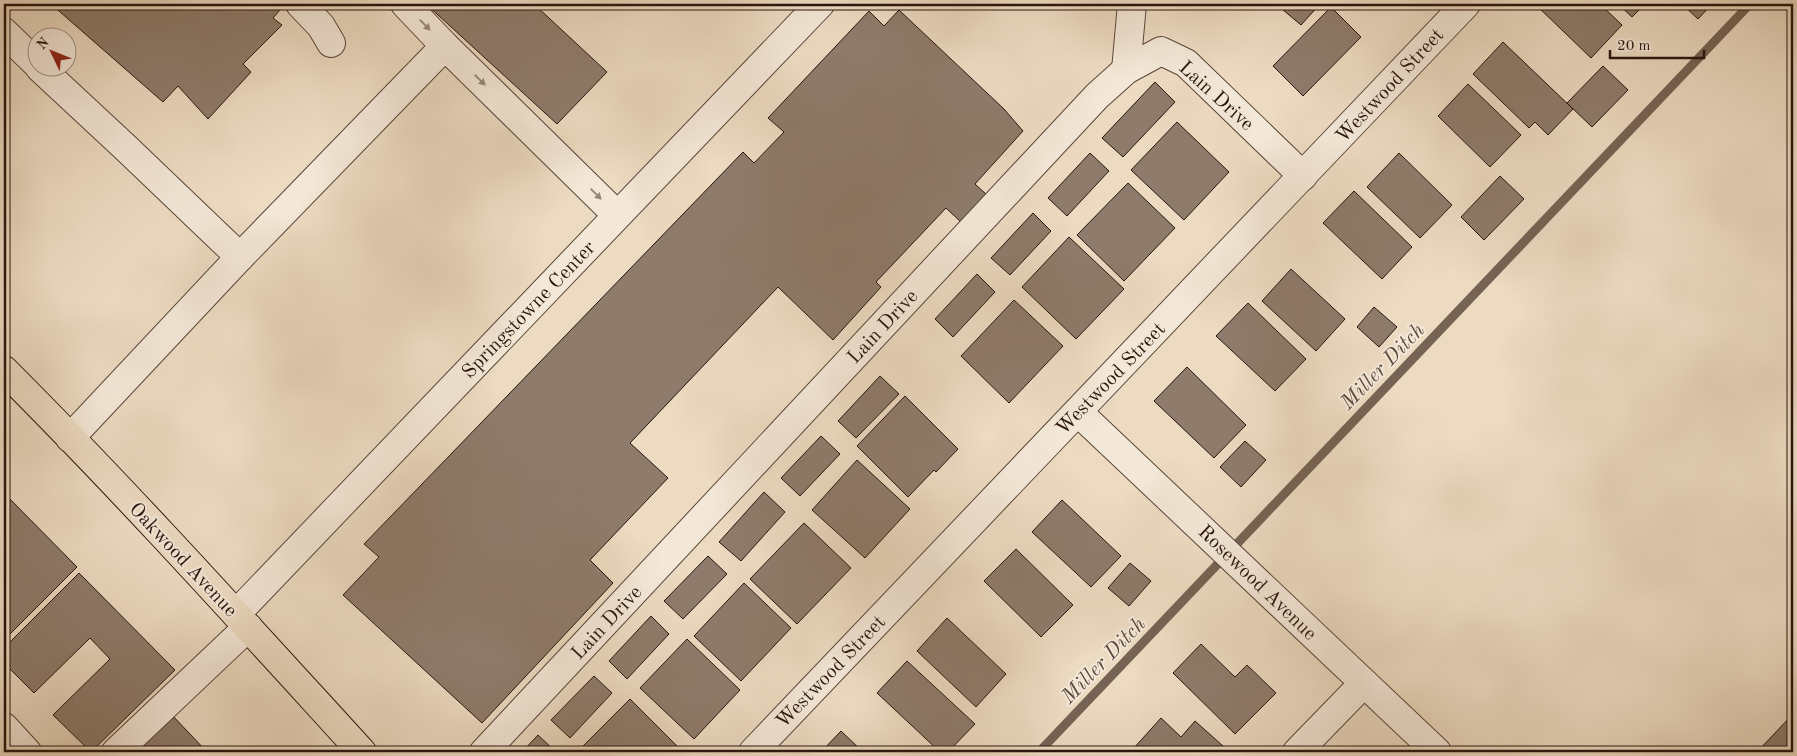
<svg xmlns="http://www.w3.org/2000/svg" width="1797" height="756" viewBox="0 0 1797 756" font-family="'Old Standard TT',serif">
	<rect width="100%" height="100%" fill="#ecdac1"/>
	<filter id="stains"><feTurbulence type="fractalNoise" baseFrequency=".004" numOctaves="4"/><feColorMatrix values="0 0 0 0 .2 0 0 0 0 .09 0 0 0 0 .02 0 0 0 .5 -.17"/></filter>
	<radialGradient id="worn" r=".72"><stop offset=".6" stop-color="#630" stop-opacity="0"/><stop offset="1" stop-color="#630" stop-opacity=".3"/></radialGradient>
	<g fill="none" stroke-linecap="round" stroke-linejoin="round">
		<polyline stroke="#766354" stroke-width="9" points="1039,752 1750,4"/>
	</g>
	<g fill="#8e7b6b" stroke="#29150d">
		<polygon points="51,4 285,4 273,18 282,25 243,64 251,72 208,119 178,86 163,102"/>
		<polygon points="426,4 534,4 607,72 557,124"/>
		<polygon points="1276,4 1320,4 1301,25"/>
		<polygon points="1535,4 1600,4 1622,25 1591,58"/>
		<polygon points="1618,4 1645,4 1632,17"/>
		<polygon points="1682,4 1712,4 1698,19"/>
		<polygon points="1331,7 1361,37 1303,96 1273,66"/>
		<polygon points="899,10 1004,109 1023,131 975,184 988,196 962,223 946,208 876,282 881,287 833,340 778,287 630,443 668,478 590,560 613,583 482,723 343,595 379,557 364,544 743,152 754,163 784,132 768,118 869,11 884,26"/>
		<polygon points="1503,42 1573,109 1548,135 1535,122 1529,128 1473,74"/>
		<polygon points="1603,66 1628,90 1592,127 1567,103"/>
		<polygon points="1155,82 1175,102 1123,157 1102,138"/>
		<polygon points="1468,84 1521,135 1490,167 1438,116"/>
		<polygon points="1177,122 1229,172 1184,220 1131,170"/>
		<polygon points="1090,153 1109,171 1067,216 1048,198"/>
		<polygon points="1399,153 1452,205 1420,238 1367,187"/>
		<polygon points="1500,176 1524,199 1484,240 1461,217"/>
		<polygon points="1128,183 1175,228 1124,281 1077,235"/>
		<polygon points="1354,191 1412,247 1382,279 1323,223"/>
		<polygon points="1033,213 1051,231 1010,275 991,258"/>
		<polygon points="1069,237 1124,289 1076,339 1022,287"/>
		<polygon points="1291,269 1345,319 1316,351 1262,301"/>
		<polygon points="977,274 995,292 953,337 935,319"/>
		<polygon points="1014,300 1063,346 1009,403 961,356"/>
		<polygon points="1248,303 1306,359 1275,391 1216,336"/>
		<polygon points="1374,307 1397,327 1379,347 1357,327"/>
		<polygon points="1187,367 1246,425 1214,458 1154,401"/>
		<polygon points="880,376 899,394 856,438 838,421"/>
		<polygon points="905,396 958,449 936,472 934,470 908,497 857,446"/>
		<polygon points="821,436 840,454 800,496 781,478"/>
		<polygon points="1245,441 1266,460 1241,487 1220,467"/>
		<polygon points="857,460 910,509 865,558 812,510"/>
		<polygon points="764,492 785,512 741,561 719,542"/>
		<polygon points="4,493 77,567 4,640 4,563 9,558 4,554"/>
		<polygon points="1062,500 1121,556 1091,587 1032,532"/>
		<polygon points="804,523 851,568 797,624 750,579"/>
		<polygon points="1016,549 1073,605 1041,637 984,581"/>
		<polygon points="708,556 727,574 683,619 664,601"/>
		<polygon points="1130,563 1151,581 1129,606 1108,588"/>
		<polygon points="79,573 175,670 91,752 53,715 110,659 90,638 34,693 4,663 4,648"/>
		<polygon points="744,583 791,628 741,681 694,636"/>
		<polygon points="651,616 669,634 627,679 609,661"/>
		<polygon points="947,618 1006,674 976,707 917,651"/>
		<polygon points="687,639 740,690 694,739 640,688"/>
		<polygon points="1201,644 1235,677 1247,665 1276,693 1235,734 1173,673"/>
		<polygon points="907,661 975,724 948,752 940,752 877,693"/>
		<polygon points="594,676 612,693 570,738 551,720"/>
		<polygon points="630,699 677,746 671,752 577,752"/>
		<polygon points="171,714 207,752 130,752"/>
		<polygon points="1793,714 1793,752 1757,752"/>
		<polygon points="1161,718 1181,737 1195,721 1223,746 1217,752 1136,752 1133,749"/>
		<polygon points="841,731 863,752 821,752"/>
		<polygon points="538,735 556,752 522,752"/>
	</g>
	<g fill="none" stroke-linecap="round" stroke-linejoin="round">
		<g stroke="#5a463a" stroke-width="30">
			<g id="minor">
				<polyline points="300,4 321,26 331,43"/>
				<polyline points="405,4 445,46 617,215"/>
				<polyline points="4,32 38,65"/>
				<polyline points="40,68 126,148 240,257"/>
				<polyline points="1126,70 1132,4"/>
				<polyline points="1078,412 1437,752"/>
				<polyline points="70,438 240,257 445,46"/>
				<polyline points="236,614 820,4"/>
				<polyline points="4,727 27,752"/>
				<polyline points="116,752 248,627"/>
				<polyline points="484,752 1097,96 1126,70 1161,51 1186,63 1303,176"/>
				<polyline points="753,752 1466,4"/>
				<polyline points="1297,752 1364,683"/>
			</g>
		</g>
		<g stroke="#29150d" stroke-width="30">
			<path id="major" d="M 4,370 C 127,493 244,623 362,752"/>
		</g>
		<use href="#minor" stroke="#f3e7d7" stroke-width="28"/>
		<use href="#major" stroke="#ecdac1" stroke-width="28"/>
	</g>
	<defs><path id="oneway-solid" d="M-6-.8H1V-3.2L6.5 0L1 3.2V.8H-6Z" transform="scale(1.25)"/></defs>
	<g fill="#98887c">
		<use href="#oneway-solid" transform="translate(425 25) rotate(46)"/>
		<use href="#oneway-solid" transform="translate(480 80) rotate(45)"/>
		<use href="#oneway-solid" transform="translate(596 194) rotate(45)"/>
	</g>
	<g text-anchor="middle" stroke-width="4" stroke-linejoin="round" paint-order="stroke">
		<g font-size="20" fill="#29150d" stroke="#f3e7d7">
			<text transform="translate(1389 85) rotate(-47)" y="7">Westwood Street</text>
			<text transform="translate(1217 95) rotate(42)" y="7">Lain Drive</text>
			<text transform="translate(528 309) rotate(-46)" y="7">Springstowne Center</text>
			<text transform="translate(882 326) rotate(-47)" y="7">Lain Drive</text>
			<text transform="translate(1110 378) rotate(-46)" y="7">Westwood Street</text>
			<text transform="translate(184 559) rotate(47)" y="7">Oakwood Avenue</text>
			<text transform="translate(1258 582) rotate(44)" y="7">Rosewood Avenue</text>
			<text transform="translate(606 622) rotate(-47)" y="7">Lain Drive</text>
			<text transform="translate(830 671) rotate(-46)" y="7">Westwood Street</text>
		</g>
		<g font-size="21" font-style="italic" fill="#5d493d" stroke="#f3e7d7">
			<text transform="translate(1382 366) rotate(-46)" y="7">Miller Ditch</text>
			<text transform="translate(1103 660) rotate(-46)" y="7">Miller Ditch</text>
		</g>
	</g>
	<rect width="1797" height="756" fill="none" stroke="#ecdac1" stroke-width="20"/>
	<rect x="5" y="5" width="1787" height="746" fill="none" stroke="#29150d" stroke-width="2.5"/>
	<rect x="10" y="10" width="1777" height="736" fill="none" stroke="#29150d"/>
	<g transform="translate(52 52) rotate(313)"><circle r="24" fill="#f3e7d7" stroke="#a29386"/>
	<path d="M0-4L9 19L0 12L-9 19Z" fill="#8f2418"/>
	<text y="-8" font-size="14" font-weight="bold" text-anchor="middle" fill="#29150d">N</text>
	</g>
	<path d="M1610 50v8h94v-8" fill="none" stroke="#29150d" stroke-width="2.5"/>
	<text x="1617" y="50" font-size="15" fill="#29150d" stroke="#f3e7d7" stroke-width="4" paint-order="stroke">20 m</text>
	<rect width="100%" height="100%" filter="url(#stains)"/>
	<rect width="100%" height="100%" fill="url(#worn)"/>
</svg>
